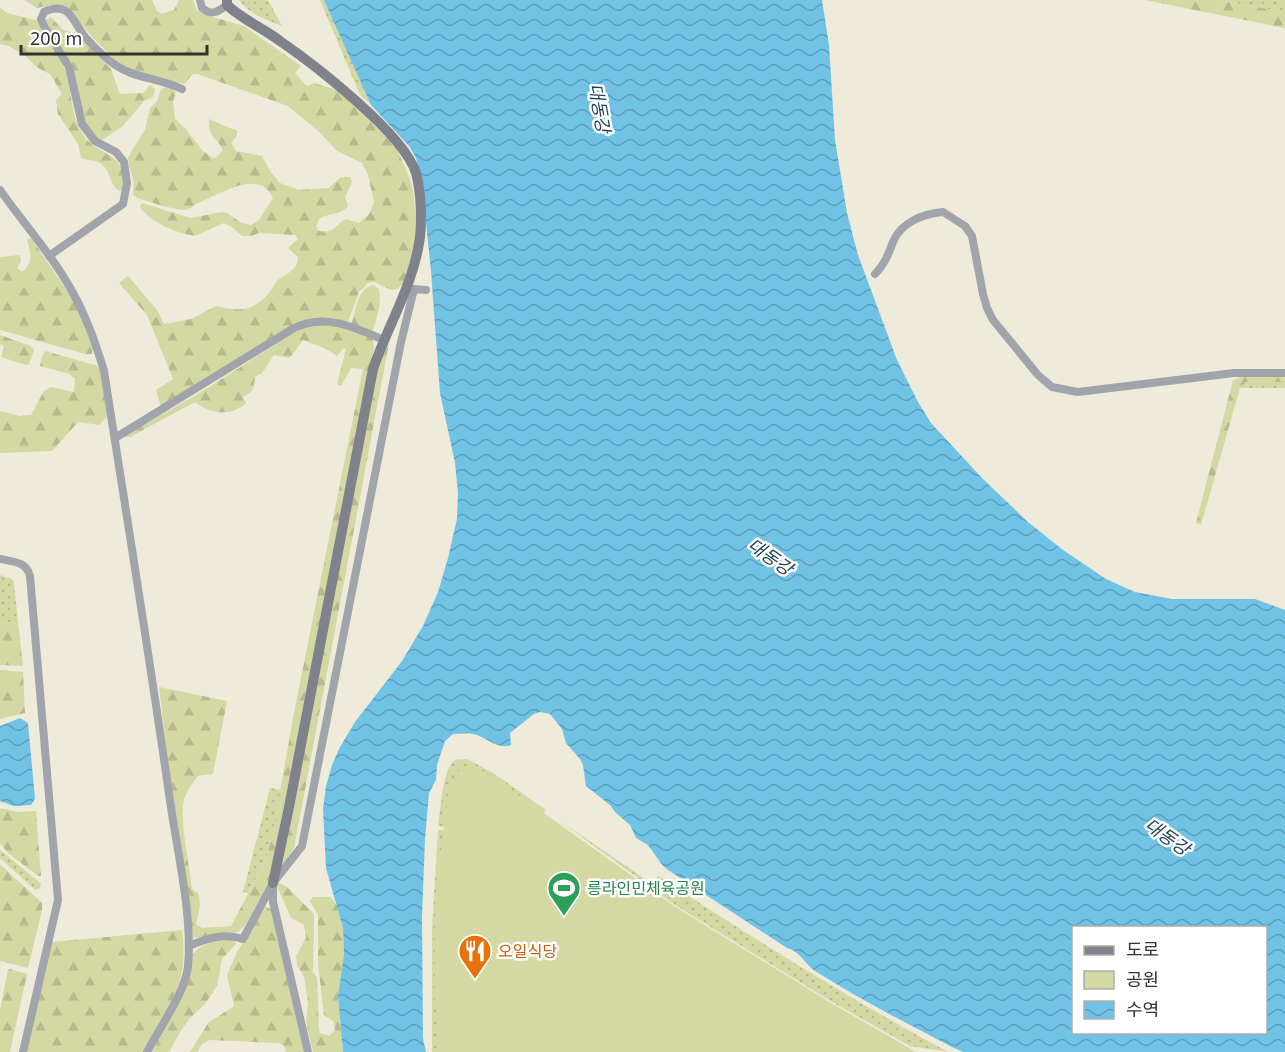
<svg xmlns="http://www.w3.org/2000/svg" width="1285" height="1052" viewBox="0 0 1285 1052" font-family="'Noto Sans','Noto Sans KR',sans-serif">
	<defs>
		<pattern id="grass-dots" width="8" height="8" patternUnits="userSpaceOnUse" patternTransform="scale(1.5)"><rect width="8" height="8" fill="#d4d8a3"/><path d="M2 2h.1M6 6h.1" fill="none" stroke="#b6ba8c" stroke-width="1.8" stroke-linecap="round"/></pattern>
		<pattern id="forest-firs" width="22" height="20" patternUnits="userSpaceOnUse" patternTransform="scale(1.5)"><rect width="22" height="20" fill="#d4d8a3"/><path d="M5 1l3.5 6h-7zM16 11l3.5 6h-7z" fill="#b6ba8c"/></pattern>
		<pattern id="water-waves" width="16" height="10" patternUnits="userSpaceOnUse" patternTransform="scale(1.5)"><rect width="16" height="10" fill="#71c3e6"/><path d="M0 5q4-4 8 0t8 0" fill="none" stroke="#5d9fbb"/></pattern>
	</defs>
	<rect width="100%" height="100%" fill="#eeebdb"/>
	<g fill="url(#grass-dots)">
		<path d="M 239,0 L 268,0 L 282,26 C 267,20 249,14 239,0 Z"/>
		<polygon points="320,0 324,0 329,9 371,105 360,95"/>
		<polygon points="1218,0 1285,0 1285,12"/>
		<polygon points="1246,382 1285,382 1285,388 1240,388"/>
		<polygon points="0,575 12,579 14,583 18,622 0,623"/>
		<path d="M 467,759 L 493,773 L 546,810 L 544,813 L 546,815 L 447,827 L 438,826 C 441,809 442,770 455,760 Z"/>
		<polygon points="270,788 281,790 272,837 265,862 248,893 243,892"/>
		<path d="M 557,819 L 651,883 L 658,876 C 753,938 848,998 948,1052 L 910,1046 L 832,1002 L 675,905 Z"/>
		<polygon points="438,830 447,830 442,1052 432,1052 432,928"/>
		<polygon points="0,850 38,881 41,884 40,888 36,890 34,889 0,858"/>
	</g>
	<g fill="url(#forest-firs)">
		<path d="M 24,0 L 152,0 L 157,11 L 162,14 L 174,10 L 179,0 L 193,0 L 197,11 L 203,14 L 244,26 L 301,66 L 295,73 L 307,86 L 314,83 L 337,90 L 352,102 L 397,149 L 410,179 L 413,191 L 416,218 L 415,243 L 406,281 L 397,289 L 391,290 L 374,282 L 368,283 L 359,292 L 348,322 L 326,318 L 317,318 L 161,408 L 156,390 L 173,379 L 147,315 L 119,283 L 128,276 L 157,310 L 164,324 L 191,319 L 216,306 C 240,311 251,313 269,293 C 272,290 274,284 277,281 C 286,273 298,271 298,257 L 288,248 L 298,239 L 295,235 L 259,233 L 251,236 L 242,236 L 232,227 L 224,223 L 195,236 C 174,232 153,224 140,207 L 142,203 L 190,218 L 222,212 L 227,213 L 242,223 L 251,225 L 259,220 L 273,198 C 259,167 219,195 198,203 C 194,204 191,209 186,210 C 179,211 138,200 133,195 L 134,182 L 129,166 L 128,157 L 145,130 L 150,108 L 157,101 L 161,89 L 169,86 L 176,92 L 173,101 L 175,119 L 185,128 L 202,150 L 213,158 L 217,157 L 223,150 C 216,136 208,137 209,119 L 237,131 L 237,136 L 231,143 L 236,151 L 262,156 L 270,171 L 280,183 L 299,190 L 329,188 L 341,177 L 350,177 L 352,182 L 345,197 L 348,206 C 341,215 328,213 319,219 L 316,227 L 319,231 C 335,234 335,224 346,219 L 359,223 L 369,214 L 374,202 L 368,175 L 362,163 L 337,151 L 319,132 L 288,106 L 197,74 L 193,74 L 184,84 L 135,72 L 117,62 L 93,38 L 74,15 L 64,6 L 50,5 L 37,8 Z"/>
		<polygon points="1145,0 1218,0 1285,12 1285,28"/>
		<path d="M 0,8 L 7,13 L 39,21 C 46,38 59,53 65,70 C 73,93 70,118 85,137 C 100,157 129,153 123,189 L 119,191 C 109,184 111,170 100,163 C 94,159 87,161 81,158 L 78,144 L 58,114 L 56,100 L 62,94 L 50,74 L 38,68 L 24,55 L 9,46 L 0,44 Z"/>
		<path d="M 51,17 L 62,29 L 77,35 L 111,69 L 120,94 L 143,93 L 150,85 L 155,89 L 153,97 L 144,101 L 123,126 L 102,140 C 77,132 79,86 71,65 C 65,50 52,36 45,20 Z"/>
		<path d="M 31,238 L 74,301 L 93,346 L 92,354 L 85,354 L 0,330 L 0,257 L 20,255 L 21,261 L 17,268 L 22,272 C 35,262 30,253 27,239 Z"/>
		<path d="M 373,285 L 379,289 C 382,303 377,318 372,332 L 351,324 C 357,310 356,290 373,285 Z"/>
		<path d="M 319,322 L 344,327 L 373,338 L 374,348 L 269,882 L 246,924 L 238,932 L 193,938 L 175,820 L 159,687 L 227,701 L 213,774 L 198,776 C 193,782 186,792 184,800 C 179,820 190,867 192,889 L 199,894 L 200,906 L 196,924 L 202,928 L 231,926 L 265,862 L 272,837 L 293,718 L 363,369 L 351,368 L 341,386 L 337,384 L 346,349 L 344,348 L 337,356 C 324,346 316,346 303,340 L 290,358 L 274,355 L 262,373 L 255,377 C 254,388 253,392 243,397 L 246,403 C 232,417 210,414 195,402 L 130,437 L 123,437 L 198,394 L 298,330 Z"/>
		<polygon points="0,335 31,346 34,350 29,364 26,365 1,357 4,346 0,344"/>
		<polygon points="389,343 294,848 282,867 376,372"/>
		<polygon points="45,351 98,366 102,375 107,416 100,425 78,422 52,451 0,453 0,411 20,416 31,415 44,391 51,387 74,392 75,379 69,374 40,366 42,356"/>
		<polygon points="1243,376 1285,376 1285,382 1246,382 1240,388 1201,525 1196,523 1233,380"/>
		<polygon points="18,622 23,666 0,665 0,623"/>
		<polygon points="0,670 23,672 25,713 0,719"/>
		<polygon points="0,808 18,812 36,811 41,876 38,876 8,853 0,843"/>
		<polygon points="0,864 42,903 42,910 28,968 0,961"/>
		<polygon points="279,883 287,887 314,914 313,972 317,978 319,1027 320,1033 329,1036 335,1030 334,1022 324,1015 318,964 318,915 310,901 313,897 330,897 338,907 343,928 344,954 338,996 343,1052 313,1052 306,1022 308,1002 304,977 297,965 296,956 306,938 304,925 291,918 277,886"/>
		<polygon points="265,906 271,909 305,1052 286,1052 284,1046 280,1043 209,1040 202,1044 197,1052 190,1052 208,1023 234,1006 227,975 237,952"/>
		<path d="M 182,930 C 190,983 168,1008 144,1052 L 26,1052 L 52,942 Z"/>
		<path d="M 234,939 L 236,944 L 222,959 L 217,986 L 205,1004 L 190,1018 L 182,1029 L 169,1052 L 152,1052 C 170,1018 187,992 193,954 C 202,942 220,941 234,939 Z"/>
		<polygon points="10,969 27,974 10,1052 0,1052 0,1010 8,970"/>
	</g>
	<polygon fill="#d4d8a3" points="465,766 479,769 492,776 674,906 831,1003 916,1052 439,1052 435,998 435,906 438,875 448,796 456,773"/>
	<g fill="url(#water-waves)" fill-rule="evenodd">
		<path d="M 324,0 L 822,0 L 829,45 L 835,140 L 847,213 L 858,255 L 897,360 L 918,402 L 931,423 L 982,478 L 1028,522 L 1063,550 L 1106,579 L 1135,592 L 1172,599 L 1255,599 L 1285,610 L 1285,1052 L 963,1052 L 952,1047 C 906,1023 859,999 815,971 C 805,964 800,951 787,948 L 671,872 L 663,866 L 648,845 L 636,838 L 630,825 L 615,812 L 610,805 L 586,786 L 583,765 L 580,759 L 566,743 L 562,729 L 550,714 L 540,712 L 534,714 L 510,733 L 511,745 C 498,750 487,738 474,734 C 467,733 460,734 453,734 L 445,741 L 437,765 L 436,780 L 429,793 L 425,839 L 422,916 L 423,1039 L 426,1052 L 343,1052 L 338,996 L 344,954 L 343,928 L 326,868 L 323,809 L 326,786 L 332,765 L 340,747 L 355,722 L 402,661 L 423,626 L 438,592 L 448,558 L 457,519 L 458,493 L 455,463 L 440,393 L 431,271 L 421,175 L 416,158 L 409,146 L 371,105 ZM 1074,928 L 1266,928 L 1266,1032 L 1074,1032 Z"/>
		<polygon points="20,718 28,723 35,799 31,805 13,806 0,801 0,726"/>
	</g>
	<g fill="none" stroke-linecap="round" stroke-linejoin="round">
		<g stroke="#a2a4ab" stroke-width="8">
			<path d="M 200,0 L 202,8 C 211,16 218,12 227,5"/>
			<path d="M 0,190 C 24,224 53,256 73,293 C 87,318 96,344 104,371 C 126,512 149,653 169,794 C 176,846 193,915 188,966 C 186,991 159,1029 147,1052"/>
			<path d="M 49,256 L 123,204 L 127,183 L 124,162 L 116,152 L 95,141 L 82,124 L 69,67 L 44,26 L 41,19 L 44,12 C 70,0 73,22 85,37 C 91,44 98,51 105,57 C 132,81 153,75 182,89"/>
			<path d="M 875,274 C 885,264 888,255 893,242 C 901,222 923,214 943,212 L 965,226 L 972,236 L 983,294 L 987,308 L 993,320 L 1038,375 L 1052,387 L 1078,392 L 1234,373 L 1285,373"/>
			<path d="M 115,438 L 294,328 C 325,313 354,327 384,340"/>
			<path d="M 0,559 C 13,562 26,561 30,576 L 58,900 L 23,1052"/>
			<polyline points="273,885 273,902 308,1052"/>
			<path d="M 189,946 C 207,938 224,933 243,939 L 273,883 L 302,846 L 401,342 L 414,289 L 426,290"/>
		</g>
		<path stroke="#7f828b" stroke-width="10" d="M 227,0 L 227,5 C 243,20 263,28 280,41 C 315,65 404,134 416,173 C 421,192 422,218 420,237 C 414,284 388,325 373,369 L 289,807 L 273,883"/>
	</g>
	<defs>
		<g id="stadium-pin" transform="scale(1.725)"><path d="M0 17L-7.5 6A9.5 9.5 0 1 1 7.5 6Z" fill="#2e9e5b" stroke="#fff"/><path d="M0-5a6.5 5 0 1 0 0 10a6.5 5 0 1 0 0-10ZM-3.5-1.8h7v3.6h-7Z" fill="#fff"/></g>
		<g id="restaurant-pin" transform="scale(1.725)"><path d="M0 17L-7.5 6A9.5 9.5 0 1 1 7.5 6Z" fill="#e8710a" stroke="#fff"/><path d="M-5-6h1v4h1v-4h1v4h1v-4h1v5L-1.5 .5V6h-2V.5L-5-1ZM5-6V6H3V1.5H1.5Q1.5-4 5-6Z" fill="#fff"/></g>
	</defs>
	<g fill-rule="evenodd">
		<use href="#stadium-pin" x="564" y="888"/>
		<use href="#restaurant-pin" x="475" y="951"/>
	</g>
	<g text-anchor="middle" stroke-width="5" stroke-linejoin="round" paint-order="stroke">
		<g font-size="16" fill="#27864d" stroke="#fff" text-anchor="start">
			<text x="587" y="894">릉라인민체육공원</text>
		</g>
		<g font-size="16" fill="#c56008" stroke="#fff" text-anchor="start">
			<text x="498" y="957">오일식당</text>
		</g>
		<g font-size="18" font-style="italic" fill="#204454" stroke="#fff">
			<text transform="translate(599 108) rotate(80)" y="6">대동강</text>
			<text transform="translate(770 557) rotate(35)" y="6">대동강</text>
			<text transform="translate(1167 837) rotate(35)" y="6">대동강</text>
		</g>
	</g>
	<rect x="1072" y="926" width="195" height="108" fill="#ffffff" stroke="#adadab" stroke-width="1.5"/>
	<rect x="1084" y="946" width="30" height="9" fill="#7f828b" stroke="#adadab" stroke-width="1.5"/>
	<text x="1126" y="956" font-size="18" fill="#33322c">도로</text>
	<rect x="1084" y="971" width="30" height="18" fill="#d4d8a3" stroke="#adadab" stroke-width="1.5"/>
	<text x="1126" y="986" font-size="18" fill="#33322c">공원</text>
	<rect x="1084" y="1001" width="30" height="18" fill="url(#water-waves)" stroke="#adadab" stroke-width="1.5"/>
	<text x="1126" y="1016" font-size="18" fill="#33322c">수역</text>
	<path d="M21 45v9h186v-9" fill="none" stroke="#33322c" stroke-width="3"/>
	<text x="30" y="45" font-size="18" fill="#33322c" stroke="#ffffff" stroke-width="4.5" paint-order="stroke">200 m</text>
</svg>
